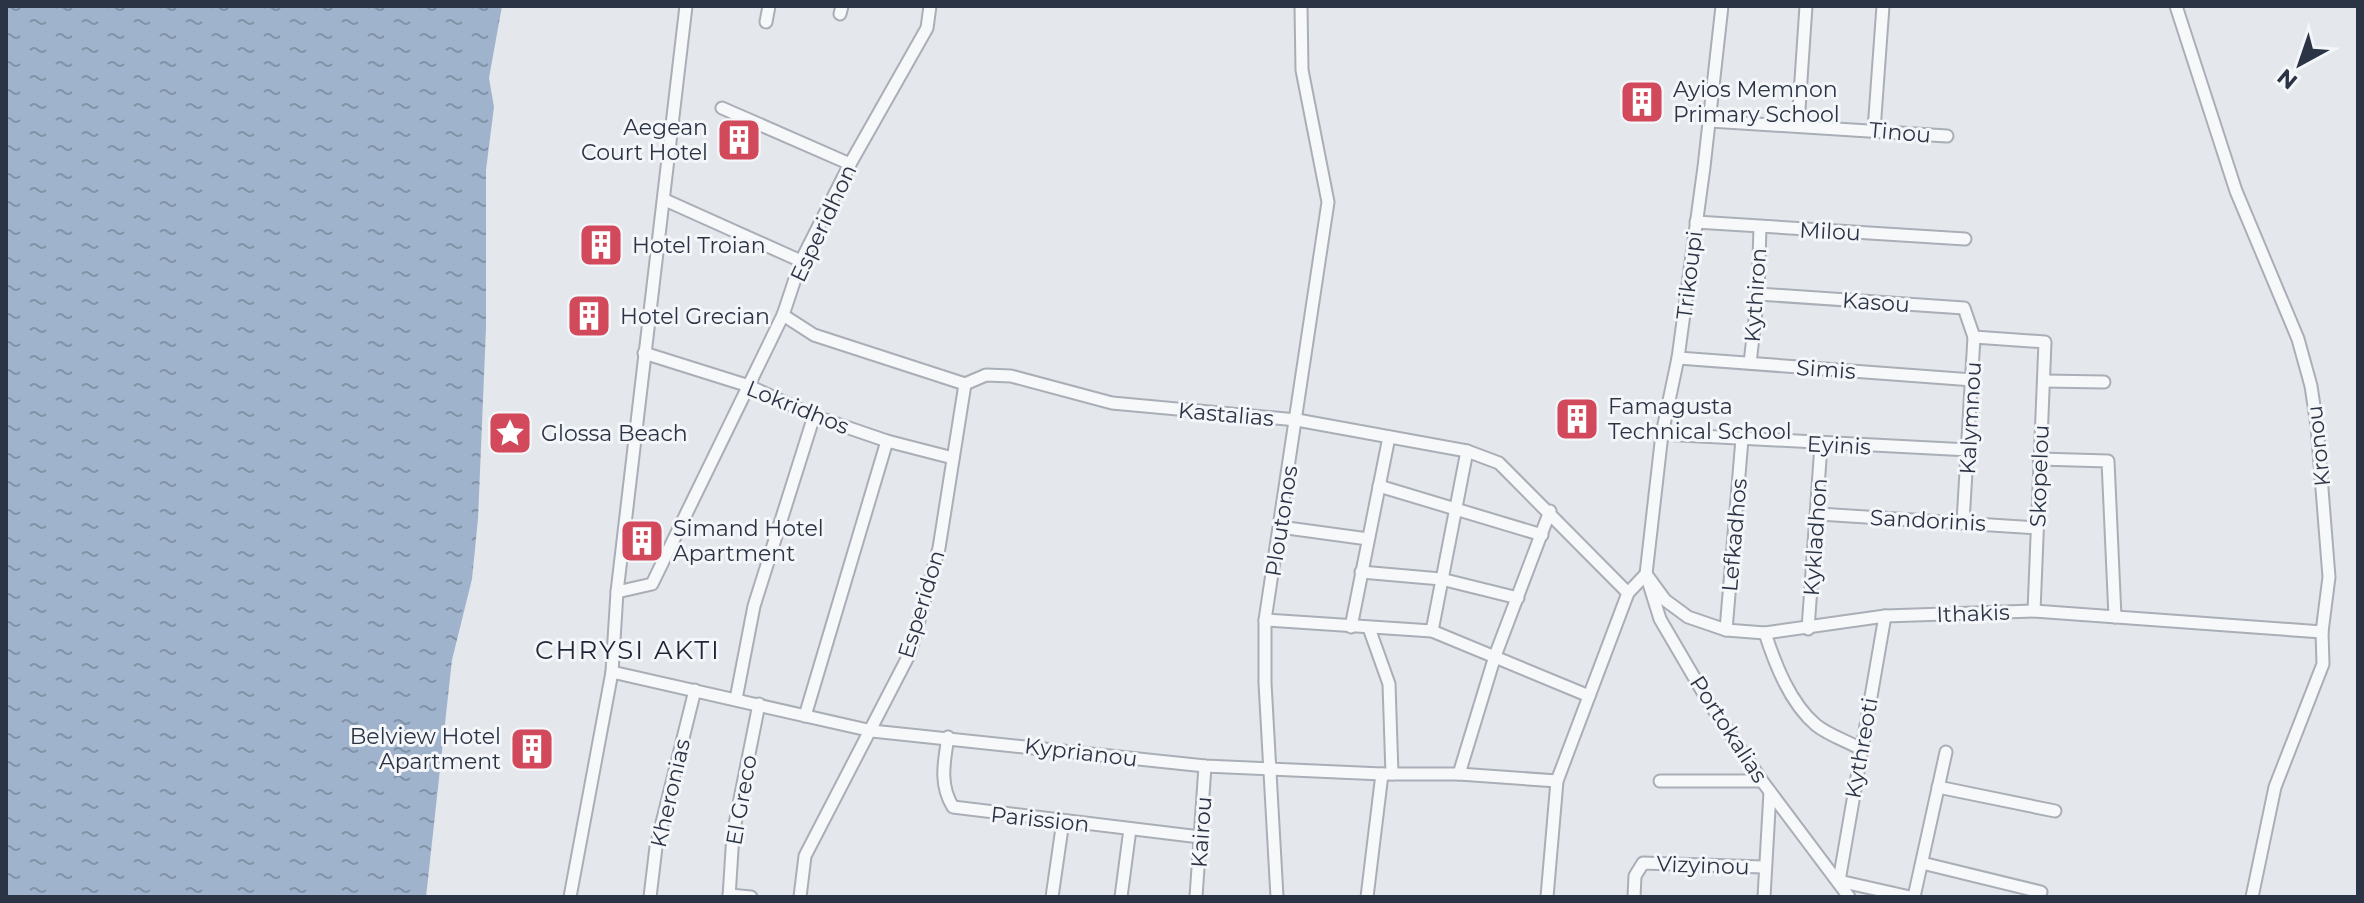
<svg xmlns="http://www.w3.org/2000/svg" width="2364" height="903" viewBox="0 0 2364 903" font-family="Montserrat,sans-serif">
	<defs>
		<pattern id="water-ripples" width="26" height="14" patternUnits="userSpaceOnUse" patternTransform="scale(2)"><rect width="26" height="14" fill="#9fb4cc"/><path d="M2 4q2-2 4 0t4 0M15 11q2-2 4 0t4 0" fill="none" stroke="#8293a7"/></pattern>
	</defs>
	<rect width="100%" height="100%" fill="#e4e7ec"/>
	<polygon fill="url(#water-ripples)" points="6,6 502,6 489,78 494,107 486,170 486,328 478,519 472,579 452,660 426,897 6,897"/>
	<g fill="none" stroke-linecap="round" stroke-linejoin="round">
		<g stroke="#a9aeb7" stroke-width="15">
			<g id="minor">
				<polyline points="1722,6 1704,167 1678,358 1662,434 1646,574 1660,619 1708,701 1762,781 1849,897"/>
				<polyline points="2176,6 2236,191 2298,339 2311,386 2317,426 2329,577 2322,632 2323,664 2275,787 2252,897"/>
				<polyline points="840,14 842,6"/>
				<polyline points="766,22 769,6"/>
				<polyline points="722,108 850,164"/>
				<polyline points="1710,121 1947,136"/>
				<polyline points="1798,124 1806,6"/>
				<polyline points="1874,130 1883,6"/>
				<polyline points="665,200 801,261"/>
				<polyline points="1696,222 1965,239"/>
				<polyline points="1758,294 1964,308 1974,337"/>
				<polyline points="783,315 814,335 965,384 986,375 1011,376 1112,403 1297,420 1467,451 1499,463 1628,593"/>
				<polyline points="644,353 749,386 814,416 887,441 953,458"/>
				<polyline points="1678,358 1973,380"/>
				<polyline points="1750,363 1758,294 1760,227"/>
				<polyline points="2044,381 2104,382"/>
				<polyline points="1662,434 1969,450"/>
				<polyline points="2039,459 2108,461 2115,617"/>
				<polyline points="1379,486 1542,535"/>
				<polyline points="1819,514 2037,528"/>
				<polyline points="1963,522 1974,337 2045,342 2034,611"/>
				<polyline points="1280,527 1368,539"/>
				<polyline points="1361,572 1441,579 1518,598"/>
				<polyline points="617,592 652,584 783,315 801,261 850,164 927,28 930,6"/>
				<polyline points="1885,616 1839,881 1910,897"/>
				<polyline points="1265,620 1432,631 1589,696"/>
				<polyline points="1351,627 1389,437"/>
				<polyline points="1369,628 1389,684 1392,774"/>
				<polyline points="1808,629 1821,445"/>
				<polyline points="1726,630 1742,439"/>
				<polyline points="1432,631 1467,451"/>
				<path d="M 1765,633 C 1775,664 1790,703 1816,725 C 1828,735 1847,741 1861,749"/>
				<polyline points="612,672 872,731 1205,766 1382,774 1459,774 1557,781"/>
				<polyline points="736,699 754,606 814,416"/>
				<polyline points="805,716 887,441"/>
				<path d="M 948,737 C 944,762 939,785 953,807 L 1200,837"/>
				<polyline points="1459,774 1495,656 1550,511"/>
				<polyline points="1660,781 1762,781"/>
				<polyline points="1938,787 2055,811"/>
				<polyline points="1922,863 2041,892"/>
				<polyline points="729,895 751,897"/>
				<polyline points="570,897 612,672 617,592 686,6"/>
				<polyline points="650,897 656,847 695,690"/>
				<polyline points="729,897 733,834 759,704"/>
				<polyline points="800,897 805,856 910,653 939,548 965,384"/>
				<polyline points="1052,897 1063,821"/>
				<polyline points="1121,897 1130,829"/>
				<polyline points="1196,897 1205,766"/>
				<polyline points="1277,897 1265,683 1265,620 1328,202 1302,70 1301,6"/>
				<polyline points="1367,897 1382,774"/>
				<polyline points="1547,897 1557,781 1628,593 1646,574 1665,600 1688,617 1726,630 1765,633 1885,616 2034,611 2322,632"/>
				<polyline points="1634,897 1635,876 1643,863 1763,867"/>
				<polyline points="1764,897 1770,792"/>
				<polyline points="1914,897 1946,752"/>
			</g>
		</g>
		<use href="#minor" stroke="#f7f8fa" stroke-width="11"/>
	</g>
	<defs>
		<g id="building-square" transform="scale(2.3)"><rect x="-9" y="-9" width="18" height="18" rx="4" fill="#d1495b" stroke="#f4f6f9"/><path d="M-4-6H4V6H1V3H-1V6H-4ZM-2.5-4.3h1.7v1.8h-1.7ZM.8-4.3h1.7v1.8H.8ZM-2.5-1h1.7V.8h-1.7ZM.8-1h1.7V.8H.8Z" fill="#fff"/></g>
		<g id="sight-square" transform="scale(2.3)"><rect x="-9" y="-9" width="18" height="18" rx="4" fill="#d1495b" stroke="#f4f6f9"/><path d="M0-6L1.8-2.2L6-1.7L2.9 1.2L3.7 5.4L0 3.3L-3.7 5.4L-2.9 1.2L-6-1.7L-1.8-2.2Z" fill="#fff"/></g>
	</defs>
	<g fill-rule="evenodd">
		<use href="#building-square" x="1642" y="102"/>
		<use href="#building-square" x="739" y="140"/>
		<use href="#building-square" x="601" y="245"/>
		<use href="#building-square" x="589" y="316"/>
		<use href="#building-square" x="1577" y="419"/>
		<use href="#sight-square" x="510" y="433"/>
		<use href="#building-square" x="642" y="541"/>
		<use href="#building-square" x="532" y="749"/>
	</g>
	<g text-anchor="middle" stroke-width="6" stroke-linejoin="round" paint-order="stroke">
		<g font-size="22" fill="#2b3445" stroke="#f4f6f9" text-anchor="start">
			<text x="1673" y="97">Ayios Memnon<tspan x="1673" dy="25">Primary School</tspan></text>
			<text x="708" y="135" text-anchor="end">Aegean<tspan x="708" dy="25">Court Hotel</tspan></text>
			<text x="632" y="253">Hotel Troian</text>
			<text x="620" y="324">Hotel Grecian</text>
			<text x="1608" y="414">Famagusta<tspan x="1608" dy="25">Technical School</tspan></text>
			<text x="541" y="441">Glossa Beach</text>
			<text x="673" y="536">Simand Hotel<tspan x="673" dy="25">Apartment</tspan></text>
			<text x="501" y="744" text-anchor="end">Belview Hotel<tspan x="501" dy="25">Apartment</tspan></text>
		</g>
		<g font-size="22" fill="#2b3445" stroke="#f4f6f9">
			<text transform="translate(1900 132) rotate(5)" y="8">Tinou</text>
			<text transform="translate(823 223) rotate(-65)" y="8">Esperidhon</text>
			<text transform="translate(1830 231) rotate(3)" y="8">Milou</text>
			<text transform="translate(1689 275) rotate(-83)" y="8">Trikoupi</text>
			<text transform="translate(1755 295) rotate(-86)" y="8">Kythiron</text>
			<text transform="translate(1876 302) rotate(4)" y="8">Kasou</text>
			<text transform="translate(1826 369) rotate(4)" y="8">Simis</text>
			<text transform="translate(798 407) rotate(22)" y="8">Lokridhos</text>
			<text transform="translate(1226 414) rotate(5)" y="8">Kastalias</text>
			<text transform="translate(1970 418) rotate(-87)" y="8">Kalymnou</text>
			<text transform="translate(1839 445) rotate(3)" y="8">Eyinis</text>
			<text transform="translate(2318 446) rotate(-96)" y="8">Kronou</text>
			<text transform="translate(2039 476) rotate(-88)" y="8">Skopelou</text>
			<text transform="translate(1928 520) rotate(3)" y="8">Sandorinis</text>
			<text transform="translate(1281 521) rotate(-81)" y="8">Ploutonos</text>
			<text transform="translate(1734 535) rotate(-85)" y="8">Lefkadhos</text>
			<text transform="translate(1815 537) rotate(-86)" y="8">Kykladhon</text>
			<text transform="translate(921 604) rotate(-73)" y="8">Esperidon</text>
			<text transform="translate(1973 613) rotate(-2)" y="8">Ithakis</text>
			<text transform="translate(1729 729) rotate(57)" y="8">Portokalias</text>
			<text transform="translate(1861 748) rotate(-80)" y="8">Kythreoti</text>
			<text transform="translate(1081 752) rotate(7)" y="8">Kyprianou</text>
			<text transform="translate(670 793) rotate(-77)" y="8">Kheronias</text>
			<text transform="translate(741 800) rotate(-80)" y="8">El Greco</text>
			<text transform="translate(1040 819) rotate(6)" y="8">Parission</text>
			<text transform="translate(1201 832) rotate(-86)" y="8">Kairou</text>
			<text transform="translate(1703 865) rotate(2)" y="8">Vizyinou</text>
		</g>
		<g font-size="26" letter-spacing="2" fill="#1d2536" stroke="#f4f6f9">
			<text x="628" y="659">CHRYSI AKTI</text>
		</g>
	</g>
	<rect width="2364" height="903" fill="none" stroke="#2b3445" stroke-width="16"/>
	<g transform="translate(2300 64) rotate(220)" stroke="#f4f6f9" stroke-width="6" paint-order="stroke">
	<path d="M0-6L14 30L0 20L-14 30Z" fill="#2b3445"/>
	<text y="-12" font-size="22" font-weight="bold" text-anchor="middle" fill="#2b3445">N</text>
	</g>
</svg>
